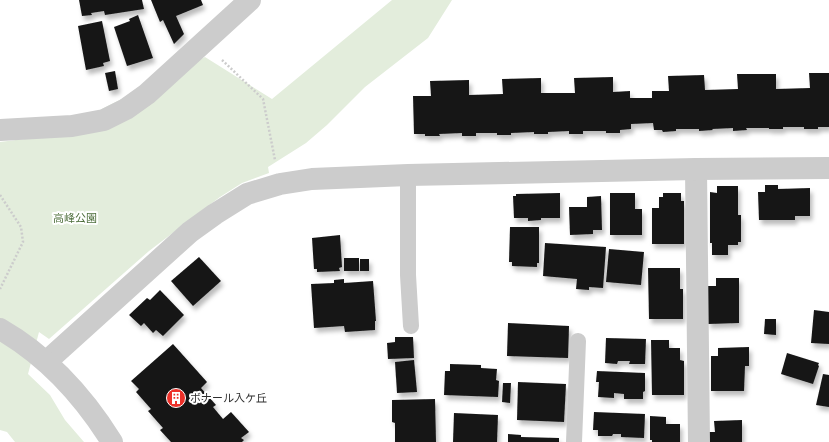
<svg xmlns="http://www.w3.org/2000/svg" width="829" height="442" viewBox="0 0 829 442" font-family="'Noto Sans','Noto Sans JP',sans-serif">
	<defs>
		<filter id="shadow"><feDropShadow dx="2.5" dy="4.5" stdDeviation="2" flood-color="#0004"/></filter>
	</defs>
	<rect width="100%" height="100%" fill="#fff"/>
	<polygon fill="#e3eddc" points="392,0 452,0 428,38 365,87 327,125 306,143 268,167 269,173 242,183 220,197 149,251 49,339 39,332 28,374 50,395 65,420 84,442 15,442 7,432 0,430 0,142 48,136 205,57 272,99"/>
	<g fill="#161616" filter="url(#shadow)">
		<polygon points="79,0 142,0 144,9 105,15 104,11 91,13 92,15 82,16"/>
		<polygon points="151,0 201,0 203,5 176,16 184,34 174,44 163,20 160,22"/>
		<polygon points="138,15 153,58 127,66 114,27 130,21 129,19"/>
		<polygon points="102,21 110,61 103,63 104,66 86,70 78,26"/>
		<polygon points="115,71 118,89 109,91 105,73"/>
		<polygon points="809,73 829,73 829,127 818,127 818,129 804,129 804,127 783,127 783,129 769,129 769,128 746,128 747,130 733,131 733,128 712,129 713,130 699,131 699,129 676,129 676,131 663,132 662,130 654,130 653,123 631,124 631,129 620,130 620,133 606,133 606,131 583,131 583,134 569,134 569,131 548,132 548,134 534,134 534,132 511,133 511,135 497,135 497,133 476,133 476,136 462,136 462,133 439,134 440,136 425,136 425,134 414,134 413,96 431,96 430,81 469,80 469,95 503,94 502,79 541,78 541,93 575,93 574,78 613,77 613,92 630,91 630,98 652,98 652,91 669,91 668,76 704,75 705,90 738,89 737,74 776,74 776,89 810,88"/>
		<polygon points="765,185 778,185 778,189 810,188 810,216 795,216 795,220 759,220 758,192 765,192"/>
		<polygon points="717,186 738,186 738,215 741,215 741,242 738,242 738,245 728,245 728,255 712,255 712,243 710,243 710,192 717,193"/>
		<polygon points="560,193 560,218 541,218 541,220 528,221 528,218 514,218 513,196 516,196 516,194"/>
		<polygon points="610,193 635,193 635,209 642,209 642,235 610,235"/>
		<polygon points="663,193 681,193 681,201 684,201 684,244 652,244 652,208 659,208 659,197 663,197"/>
		<polygon points="601,196 602,230 593,230 593,234 570,235 569,207 587,207 587,197"/>
		<polygon points="510,227 539,227 539,263 537,263 537,267 512,266 512,262 509,262"/>
		<polygon points="340,235 342,267 339,268 340,271 317,272 317,269 314,269 312,238"/>
		<polygon points="545,243 606,247 603,288 589,287 589,290 576,289 577,279 543,276"/>
		<polygon points="609,249 644,252 641,285 606,282"/>
		<polygon points="199,257 221,281 193,306 171,281"/>
		<rect x="344" y="258" width="15" height="13"/>
		<rect x="360" y="259" width="9" height="12"/>
		<polygon points="648,268 680,268 680,289 683,289 683,319 649,319"/>
		<polygon points="716,278 739,278 739,323 708,324 708,286 716,286"/>
		<polygon points="344,279 344,283 373,281 376,321 375,321 375,330 345,332 344,326 314,328 311,284 334,283 334,280"/>
		<polygon points="160,290 184,315 163,336 156,330 153,333 144,323 141,326 129,315 147,298 150,300"/>
		<polygon points="814,310 829,312 829,344 811,343"/>
		<polygon points="765,319 776,319 776,335 764,334"/>
		<polygon points="508,323 569,326 568,358 507,356"/>
		<polygon points="395,337 413,337 414,358 388,359 387,343 395,342"/>
		<polygon points="606,338 646,339 645,364 629,364 630,361 618,361 617,364 605,363"/>
		<polygon points="651,340 669,340 669,348 680,348 680,360 684,361 684,395 652,395"/>
		<polygon points="173,344 207,382 201,388 216,405 213,407 223,419 231,412 249,432 241,438 244,440 242,442 171,442 160,430 163,428 148,411 151,409 136,392 139,389 131,381"/>
		<polygon points="749,347 749,366 745,366 744,391 711,391 711,356 718,356 718,348"/>
		<polygon points="787,353 819,363 818,365 819,366 813,384 781,374"/>
		<polygon points="414,360 417,392 397,393 395,362"/>
		<polygon points="450,364 481,365 481,368 497,369 496,380 499,381 498,397 444,395 445,371 450,371"/>
		<polygon points="597,371 645,373 645,391 643,392 643,399 624,399 624,394 614,393 614,398 598,397 599,382 596,382"/>
		<polygon points="823,374 829,375 829,407 816,405"/>
		<polygon points="518,382 566,384 564,422 517,420"/>
		<polygon points="503,383 511,383 510,403 502,402"/>
		<polygon points="435,399 436,442 395,442 395,423 392,422 392,400"/>
		<polygon points="594,412 645,414 644,438 621,437 621,434 613,434 612,436 598,436 598,430 593,430"/>
		<polygon points="454,413 498,415 497,442 453,442"/>
		<polygon points="650,416 666,417 666,424 680,424 680,442 652,442 652,440 650,440"/>
		<polygon points="742,420 742,442 709,442 709,432 715,432 714,421"/>
		<polygon points="508,434 521,435 521,437 559,438 559,442 508,442"/>
	</g>
	<g fill="none" stroke-linecap="round" stroke-linejoin="round">
		<g stroke="#ccc" stroke-width="2.5" stroke-dasharray="2 2" stroke-linecap="butt">
			<polyline points="222,60 263,99 275,160"/>
			<polyline points="0,195 21,227 23,242 0,289"/>
		</g>
		<g stroke="#ccc" stroke-width="16">
			<polyline points="408,175 408,275 411,326"/>
			<polyline points="574,442 578,341"/>
		</g>
		<g stroke="#ccc" stroke-width="22">
			<polyline points="696,169 699,442"/>
			<polyline points="46,362 190,232 215,214 247,194 280,184 312,179 408,175 696,169 829,168"/>
		</g>
		<g stroke="#ccc" stroke-width="22">
			<polyline points="0,130 72,126 104,120 126,109 147,94 250,0"/>
			<path d="M 0,329 C 47,356 84,397 112,442"/>
		</g>
	</g>
	<defs>
		<g id="building-disc" transform="scale(1)"><circle r="9.5" fill="#ed3029" stroke="#fff"/><path d="M-4-6H4V6H1V3H-1V6H-4ZM-2.5-4.3h1.7v1.8h-1.7ZM.8-4.3h1.7v1.8H.8ZM-2.5-1h1.7V.8h-1.7ZM.8-1h1.7V.8H.8Z" fill="#fff"/></g>
	</defs>
	<g fill-rule="evenodd">
		<use href="#building-disc" x="176" y="398"/>
	</g>
	<g text-anchor="middle" stroke-width="4" stroke-linejoin="round" paint-order="stroke">
		<g font-size="11" fill="#4c6d3a" stroke="#fff">
			<text x="75" y="222">高峰公園</text>
		</g>
		<g font-size="11" fill="#2f2f2f" stroke="#fff" text-anchor="start">
			<text x="190" y="402">ボナール入ケ丘</text>
		</g>
	</g>
</svg>
